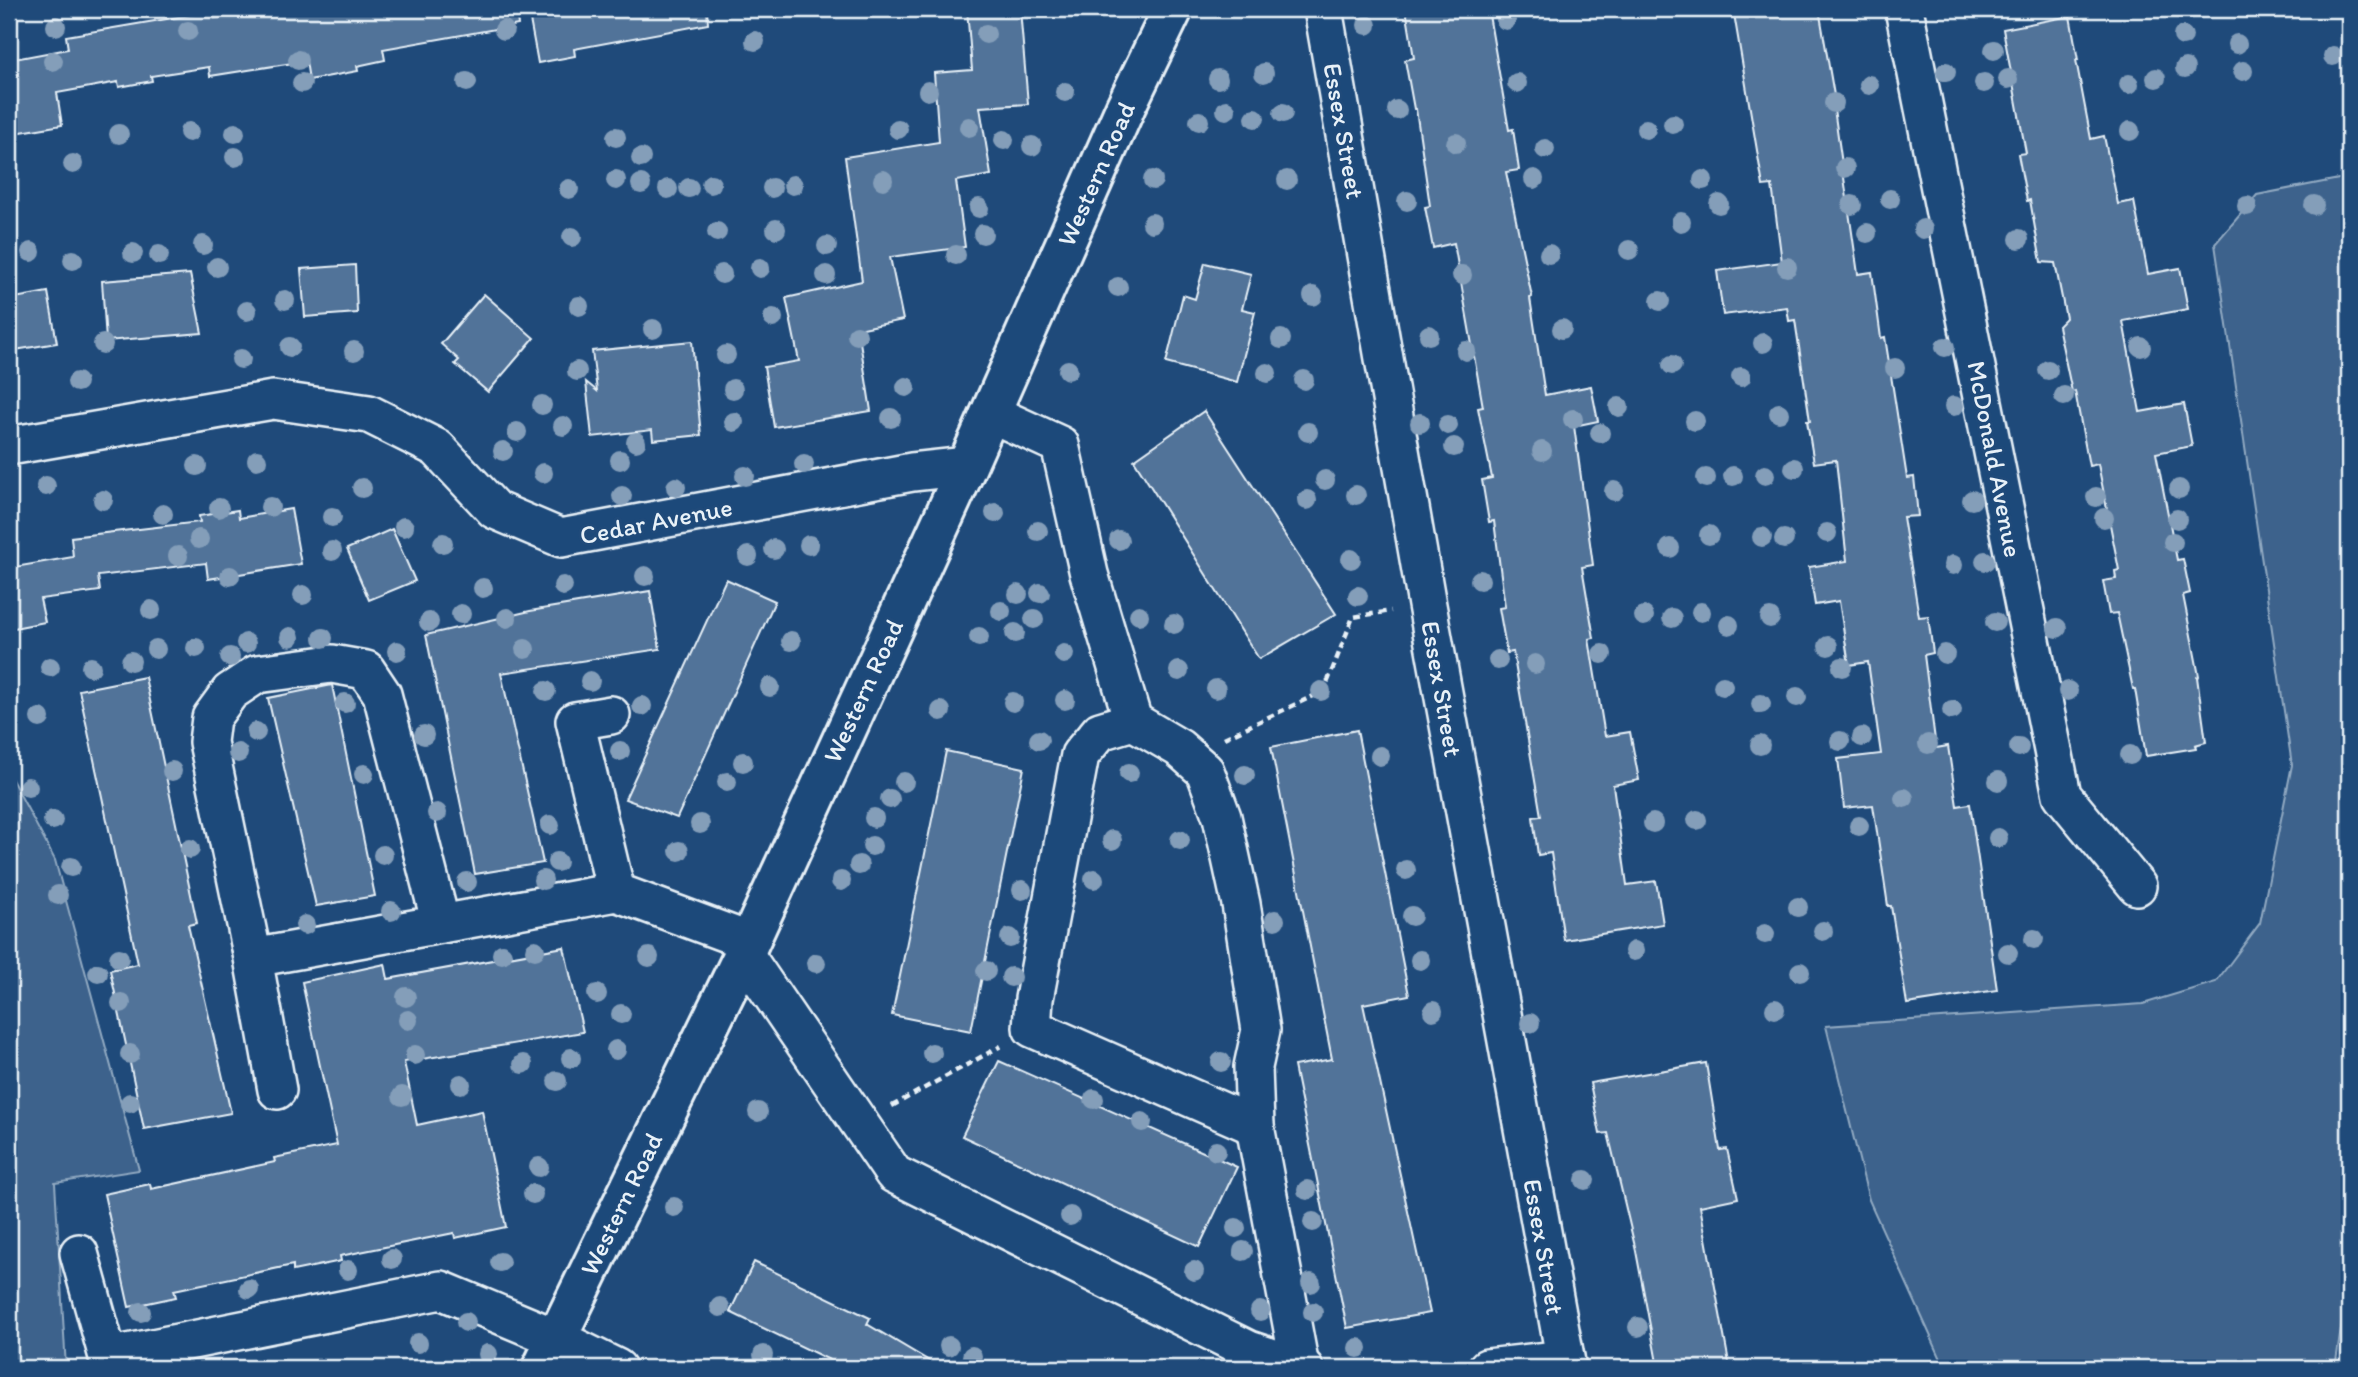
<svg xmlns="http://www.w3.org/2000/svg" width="2358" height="1377" viewBox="0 0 2358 1377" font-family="Itim,sans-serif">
	<rect width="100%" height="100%" fill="#1f4a7a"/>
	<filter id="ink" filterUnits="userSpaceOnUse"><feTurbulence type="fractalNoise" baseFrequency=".0143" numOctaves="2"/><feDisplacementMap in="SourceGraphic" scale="14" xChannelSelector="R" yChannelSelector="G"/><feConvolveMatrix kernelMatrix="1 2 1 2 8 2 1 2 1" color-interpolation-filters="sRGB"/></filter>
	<g filter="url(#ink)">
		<g fill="#3c628c" stroke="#92aac2" stroke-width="2">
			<polygon points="2349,177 2349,1277 2335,1368 1945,1368 1869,1200 1826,1026 2143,1004 2216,982 2260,923 2292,765 2215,244 2257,195"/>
			<polygon points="9,774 55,860 139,1170 55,1183 66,1368 9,1368"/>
		</g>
		<g fill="#517399" stroke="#e8f1f8" stroke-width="2">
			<polygon points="270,9 516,9 518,25 383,49 385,60 357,66 358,71 309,80 306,61 210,76 209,67 151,76 152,81 119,87 118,82 57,93 62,125 9,134 9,60 68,49 66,36 214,11 215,18"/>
			<polygon points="528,9 707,9 708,24 574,49 575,56 538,63"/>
			<polygon points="967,9 1020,9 1028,104 980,107 991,175 956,181 965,247 890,257 903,320 858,329 871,411 774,427 764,367 799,361 786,298 862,281 845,157 939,142 934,73 972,70"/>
			<polygon points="1406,9 1488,9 1509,130 1513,129 1519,170 1506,172 1532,297 1530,298 1545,395 1591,386 1598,421 1574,426 1593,565 1582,567 1594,638 1589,639 1605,736 1630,732 1639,780 1613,785 1627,885 1656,881 1663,924 1564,940 1551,853 1538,855 1533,817 1541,816 1513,652 1507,653 1499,608 1505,607 1494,521 1489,522 1482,480 1492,478 1478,408 1483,407 1454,243 1433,248 1425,207 1430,206 1416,109 1414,109 1405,60 1414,58"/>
			<polygon points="1737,9 1819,9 1835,101 1833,102 1858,274 1872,272 1881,338 1885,337 1907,478 1914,477 1918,516 1903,517 1919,617 1928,616 1933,653 1924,655 1936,748 1948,746 1957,806 1970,804 1997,990 1907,1004 1891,906 1888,906 1873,805 1844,808 1838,759 1881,754 1868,662 1849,665 1839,601 1815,605 1809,567 1847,561 1836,460 1814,463 1807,421 1810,421 1795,320 1789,321 1787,307 1723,315 1717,271 1782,262 1772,185 1763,186 1734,14 1738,14"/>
			<polygon points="2070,16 2078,60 2076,60 2091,139 2104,136 2118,204 2134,201 2148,274 2180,268 2188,309 2123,321 2140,412 2184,404 2192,446 2156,453 2177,560 2183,559 2190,593 2183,595 2199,676 2197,677 2206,742 2195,745 2196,748 2146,756 2135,689 2133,689 2117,613 2109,614 2103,581 2116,579 2115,571 2119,570 2098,464 2089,466 2075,391 2072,392 2058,326 2066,318 2055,263 2041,262 2030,200 2027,201 2018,154 2026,153 2003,29"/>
			<polygon points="1205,263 1251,274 1242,309 1255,312 1237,382 1166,363 1183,295 1195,299"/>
			<polygon points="355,265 357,313 305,317 301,269"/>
			<polygon points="190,274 202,333 106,341 102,281"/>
			<polygon points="48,292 57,343 9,351 9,299"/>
			<polygon points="484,294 534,338 488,392 455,364 459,360 441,344"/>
			<polygon points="692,341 701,435 653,440 652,430 592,437 586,382 597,391 592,351"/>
			<polygon points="1204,411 1336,614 1259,659 1134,460"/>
			<polygon points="291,509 301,564 208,579 206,563 98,576 100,591 40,599 45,622 9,629 9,568 73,557 71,537 200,522 199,516 238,510 239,518"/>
			<polygon points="392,529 415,581 369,600 347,549"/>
			<polygon points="726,579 775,601 677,818 625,799"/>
			<polygon points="650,591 660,649 501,673 543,863 475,874 426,635 530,611"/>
			<polygon points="145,677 197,923 188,925 231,1113 144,1129 110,970 138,964 79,690"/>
			<polygon points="332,685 375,896 316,906 268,698"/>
			<polygon points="1357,730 1409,995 1363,1004 1430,1313 1347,1328 1294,1066 1332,1059 1271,747"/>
			<polygon points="946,751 1024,768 971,1031 892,1015"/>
			<polygon points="564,947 583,1032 404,1062 417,1125 482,1111 506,1227 455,1238 454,1233 340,1256 341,1261 293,1271 293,1265 174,1290 176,1297 129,1307 104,1194 150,1184 151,1189 275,1162 274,1158 337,1145 302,982 385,964 388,979"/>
			<polygon points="999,1061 1237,1167 1199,1247 962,1136"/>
			<polygon points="1706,1063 1720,1150 1727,1149 1738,1198 1700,1206 1730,1368 1658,1368 1636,1251 1608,1133 1600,1134 1590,1083"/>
			<polygon points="754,1262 870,1318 867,1324 941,1368 846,1368 730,1312"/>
		</g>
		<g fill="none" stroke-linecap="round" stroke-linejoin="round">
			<g stroke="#e8f1f8" stroke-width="42">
				<g id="minor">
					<polyline points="1323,9 1427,605 1567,1368"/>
					<polyline points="1904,9 2062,795 2137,886"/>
					<polyline points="990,413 1060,445 1089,574 1133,721 1179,748 1205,771 1222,817 1241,904 1261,1030 1253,1067 1255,1126 1300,1367"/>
					<polyline points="9,446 273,400 369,414 437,448 495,510 561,538 912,472 967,466"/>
					<polyline points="611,715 575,721 616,892"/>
					<polyline points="1133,721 1100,731 1080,755 1034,999 1032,1028 1255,1126"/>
					<polyline points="441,924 616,892 748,941"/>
					<polyline points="744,954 894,1174 1249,1350 1304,1368"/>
					<polyline points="253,958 441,924 382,694 366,670 332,664 257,674 230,692 211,718 208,742 253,958 277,1090"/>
					<polyline points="79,1253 108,1357 441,1290 556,1338 617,1368"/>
					<polyline points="1487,1368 1565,1359"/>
				</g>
			</g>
			<g stroke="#e8f1f8" stroke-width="44">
				<polyline id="major" points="542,1368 744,954 967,466 1126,106 1173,9"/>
			</g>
			<g stroke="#e8f1f8" stroke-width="4.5" stroke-dasharray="7 5" stroke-linecap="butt">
				<polyline points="1224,738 1324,691 1353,617 1391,611"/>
				<polyline points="892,1106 1001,1046"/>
			</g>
			<use href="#minor" stroke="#1f4a7a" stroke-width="37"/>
			<use href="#major" stroke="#1f4a7a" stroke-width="38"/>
		</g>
		<g fill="#849eb9">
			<circle cx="1506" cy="20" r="10"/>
			<circle cx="1367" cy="25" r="10"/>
			<circle cx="56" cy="26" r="10"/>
			<circle cx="504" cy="30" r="10"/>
			<circle cx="188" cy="31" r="10"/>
			<circle cx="986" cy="34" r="10"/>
			<circle cx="2183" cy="36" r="10"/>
			<circle cx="755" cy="41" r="10"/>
			<circle cx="2237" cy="44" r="10"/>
			<circle cx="1994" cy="50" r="10"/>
			<circle cx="2333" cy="56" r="10"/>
			<circle cx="298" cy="60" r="10"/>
			<circle cx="53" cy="61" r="10"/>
			<circle cx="2185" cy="68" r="10"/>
			<circle cx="2243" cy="71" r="10"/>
			<circle cx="1946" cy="72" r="10"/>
			<circle cx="1264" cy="73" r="10"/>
			<circle cx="2156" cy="78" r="10"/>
			<circle cx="1218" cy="79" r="10"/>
			<circle cx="2008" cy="79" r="10"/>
			<circle cx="467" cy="82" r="10"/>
			<circle cx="302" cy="83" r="10"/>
			<circle cx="1517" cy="83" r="10"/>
			<circle cx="1984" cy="83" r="10"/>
			<circle cx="2129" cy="84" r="10"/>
			<circle cx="1869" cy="85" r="10"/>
			<circle cx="928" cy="91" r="10"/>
			<circle cx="1065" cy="92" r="10"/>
			<circle cx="1834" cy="103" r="10"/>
			<circle cx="1226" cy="110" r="10"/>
			<circle cx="1397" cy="110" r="10"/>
			<circle cx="1283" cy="113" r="10"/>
			<circle cx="1255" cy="118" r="10"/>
			<circle cx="1199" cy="121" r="10"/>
			<circle cx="1673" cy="124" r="10"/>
			<circle cx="969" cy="127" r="10"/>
			<circle cx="898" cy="129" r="10"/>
			<circle cx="1646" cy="129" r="10"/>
			<circle cx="2130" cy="131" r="10"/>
			<circle cx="189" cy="132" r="10"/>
			<circle cx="235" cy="133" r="10"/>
			<circle cx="119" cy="134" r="10"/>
			<circle cx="616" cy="137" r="10"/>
			<circle cx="1004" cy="140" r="10"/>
			<circle cx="1456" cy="143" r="10"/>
			<circle cx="1032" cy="146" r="10"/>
			<circle cx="1545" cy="149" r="10"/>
			<circle cx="235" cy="157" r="10"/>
			<circle cx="641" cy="158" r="10"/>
			<circle cx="73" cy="164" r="10"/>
			<circle cx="1845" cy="168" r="10"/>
			<circle cx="1534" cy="179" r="10"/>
			<circle cx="616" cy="180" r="10"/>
			<circle cx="883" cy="180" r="10"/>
			<circle cx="1153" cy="180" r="10"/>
			<circle cx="1287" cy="180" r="10"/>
			<circle cx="1703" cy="180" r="10"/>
			<circle cx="641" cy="184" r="10"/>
			<circle cx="711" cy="184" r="10"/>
			<circle cx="793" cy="185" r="10"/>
			<circle cx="689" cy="188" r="10"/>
			<circle cx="772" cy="188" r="10"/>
			<circle cx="569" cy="189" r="10"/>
			<circle cx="668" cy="189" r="10"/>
			<circle cx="1890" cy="199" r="10"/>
			<circle cx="1407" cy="201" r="10"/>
			<circle cx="1719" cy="204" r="10"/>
			<circle cx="1852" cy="205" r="10"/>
			<circle cx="2314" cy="205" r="10"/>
			<circle cx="2247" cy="206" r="10"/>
			<circle cx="979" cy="208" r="10"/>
			<circle cx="1681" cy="222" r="10"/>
			<circle cx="1152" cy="223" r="10"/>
			<circle cx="776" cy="229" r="10"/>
			<circle cx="1923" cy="229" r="10"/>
			<circle cx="717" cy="232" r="10"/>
			<circle cx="1867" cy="233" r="10"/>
			<circle cx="983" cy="234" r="10"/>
			<circle cx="572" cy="237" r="10"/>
			<circle cx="2019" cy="239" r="10"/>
			<circle cx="203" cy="245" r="10"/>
			<circle cx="827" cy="246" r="10"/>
			<circle cx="1629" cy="250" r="10"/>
			<circle cx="31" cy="252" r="10"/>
			<circle cx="133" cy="253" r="10"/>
			<circle cx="1549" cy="254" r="10"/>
			<circle cx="159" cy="255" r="10"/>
			<circle cx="956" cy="255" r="10"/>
			<circle cx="73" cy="260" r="10"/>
			<circle cx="217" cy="267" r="10"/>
			<circle cx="1787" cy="267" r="10"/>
			<circle cx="760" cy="268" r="10"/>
			<circle cx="722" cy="274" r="10"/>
			<circle cx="826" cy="275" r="10"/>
			<circle cx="1462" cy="275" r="10"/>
			<circle cx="1118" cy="287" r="10"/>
			<circle cx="1313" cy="296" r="10"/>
			<circle cx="285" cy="300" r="10"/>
			<circle cx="1660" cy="301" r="10"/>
			<circle cx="579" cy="306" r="10"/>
			<circle cx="247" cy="311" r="10"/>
			<circle cx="773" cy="318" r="10"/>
			<circle cx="653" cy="329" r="10"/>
			<circle cx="1562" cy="329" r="10"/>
			<circle cx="857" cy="335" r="10"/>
			<circle cx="1429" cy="335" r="10"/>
			<circle cx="1281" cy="339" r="10"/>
			<circle cx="1763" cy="343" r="10"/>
			<circle cx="103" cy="344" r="10"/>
			<circle cx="290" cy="347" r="10"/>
			<circle cx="1945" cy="347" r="10"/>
			<circle cx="2141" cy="347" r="10"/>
			<circle cx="354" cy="351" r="10"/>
			<circle cx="1466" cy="351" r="10"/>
			<circle cx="726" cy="355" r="10"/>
			<circle cx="241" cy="359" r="10"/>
			<circle cx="1672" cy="365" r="10"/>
			<circle cx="1895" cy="368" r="10"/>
			<circle cx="1068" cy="370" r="10"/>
			<circle cx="2048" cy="370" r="10"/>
			<circle cx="577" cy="371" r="10"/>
			<circle cx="1267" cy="373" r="10"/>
			<circle cx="1741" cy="377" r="10"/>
			<circle cx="1304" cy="380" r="10"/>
			<circle cx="77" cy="382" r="10"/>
			<circle cx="906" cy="387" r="10"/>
			<circle cx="733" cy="389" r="10"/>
			<circle cx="2064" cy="396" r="10"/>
			<circle cx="542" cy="405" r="10"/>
			<circle cx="1954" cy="406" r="10"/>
			<circle cx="1619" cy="407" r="10"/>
			<circle cx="1779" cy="413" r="10"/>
			<circle cx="891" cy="418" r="10"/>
			<circle cx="1573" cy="419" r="10"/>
			<circle cx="1695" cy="421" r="10"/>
			<circle cx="734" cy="422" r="10"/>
			<circle cx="1420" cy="423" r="10"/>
			<circle cx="1448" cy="425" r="10"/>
			<circle cx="563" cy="426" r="10"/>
			<circle cx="517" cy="432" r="10"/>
			<circle cx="1308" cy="432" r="10"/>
			<circle cx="1600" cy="433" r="10"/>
			<circle cx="636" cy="442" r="10"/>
			<circle cx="1454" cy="447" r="10"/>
			<circle cx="503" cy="451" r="10"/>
			<circle cx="1542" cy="451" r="10"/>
			<circle cx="257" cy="460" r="10"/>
			<circle cx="620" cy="460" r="10"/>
			<circle cx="804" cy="464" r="10"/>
			<circle cx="197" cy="466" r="10"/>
			<circle cx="1794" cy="468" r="10"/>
			<circle cx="543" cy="473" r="10"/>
			<circle cx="1765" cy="475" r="10"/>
			<circle cx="745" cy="476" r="10"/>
			<circle cx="1733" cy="476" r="10"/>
			<circle cx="1706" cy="478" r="10"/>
			<circle cx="1325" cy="480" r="10"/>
			<circle cx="46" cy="486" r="10"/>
			<circle cx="676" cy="487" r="10"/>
			<circle cx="362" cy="488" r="10"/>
			<circle cx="2179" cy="489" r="10"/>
			<circle cx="1614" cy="491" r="10"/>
			<circle cx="1356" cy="495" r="10"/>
			<circle cx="622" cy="496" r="10"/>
			<circle cx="2096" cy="497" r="10"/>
			<circle cx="103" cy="500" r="10"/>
			<circle cx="1307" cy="500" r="10"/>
			<circle cx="1972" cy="500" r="10"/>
			<circle cx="270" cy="507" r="10"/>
			<circle cx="219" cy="508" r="10"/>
			<circle cx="995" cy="513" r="10"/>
			<circle cx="163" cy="514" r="10"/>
			<circle cx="332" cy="517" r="10"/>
			<circle cx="2104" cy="518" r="10"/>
			<circle cx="2177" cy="519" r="10"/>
			<circle cx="404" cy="527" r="10"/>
			<circle cx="1038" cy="531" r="10"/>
			<circle cx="1827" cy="533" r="10"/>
			<circle cx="1709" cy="535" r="10"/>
			<circle cx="1762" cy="537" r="10"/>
			<circle cx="199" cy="539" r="10"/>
			<circle cx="1784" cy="539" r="10"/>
			<circle cx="1119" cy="540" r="10"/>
			<circle cx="2173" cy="542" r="10"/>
			<circle cx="443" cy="543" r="10"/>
			<circle cx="809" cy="545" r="10"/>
			<circle cx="1670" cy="548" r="10"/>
			<circle cx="774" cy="549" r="10"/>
			<circle cx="332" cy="551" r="10"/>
			<circle cx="178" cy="556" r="10"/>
			<circle cx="748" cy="556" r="10"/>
			<circle cx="1351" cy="559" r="10"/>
			<circle cx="1985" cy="561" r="10"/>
			<circle cx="1953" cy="565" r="10"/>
			<circle cx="230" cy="576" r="10"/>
			<circle cx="645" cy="576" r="10"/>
			<circle cx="1480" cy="580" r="10"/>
			<circle cx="563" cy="586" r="10"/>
			<circle cx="483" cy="588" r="10"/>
			<circle cx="1040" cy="593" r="10"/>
			<circle cx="1018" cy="594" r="10"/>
			<circle cx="303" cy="595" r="10"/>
			<circle cx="1358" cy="596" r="10"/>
			<circle cx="151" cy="610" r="10"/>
			<circle cx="1001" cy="611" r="10"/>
			<circle cx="1701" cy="612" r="10"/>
			<circle cx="461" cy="614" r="10"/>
			<circle cx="1139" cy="615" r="10"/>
			<circle cx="1644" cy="616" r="10"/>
			<circle cx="507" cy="618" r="10"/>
			<circle cx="1672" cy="618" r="10"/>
			<circle cx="1770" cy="618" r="10"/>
			<circle cx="1034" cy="619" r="10"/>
			<circle cx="429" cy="622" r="10"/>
			<circle cx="1995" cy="622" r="10"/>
			<circle cx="1174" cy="624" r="10"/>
			<circle cx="1729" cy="625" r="10"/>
			<circle cx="2057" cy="628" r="10"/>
			<circle cx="1015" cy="633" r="10"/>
			<circle cx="290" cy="637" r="10"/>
			<circle cx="979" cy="637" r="10"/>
			<circle cx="323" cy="638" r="10"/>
			<circle cx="791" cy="641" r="10"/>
			<circle cx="246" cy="643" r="10"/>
			<circle cx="1828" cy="646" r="10"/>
			<circle cx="196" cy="648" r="10"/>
			<circle cx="156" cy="649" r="10"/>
			<circle cx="525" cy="649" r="10"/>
			<circle cx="397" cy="651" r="10"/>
			<circle cx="1064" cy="654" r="10"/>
			<circle cx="1602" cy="654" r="10"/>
			<circle cx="1945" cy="654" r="10"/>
			<circle cx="230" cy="657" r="10"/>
			<circle cx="1498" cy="660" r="10"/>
			<circle cx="131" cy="661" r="10"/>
			<circle cx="1535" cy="664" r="10"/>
			<circle cx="50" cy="667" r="10"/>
			<circle cx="91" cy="667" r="10"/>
			<circle cx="1842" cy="667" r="10"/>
			<circle cx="1179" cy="671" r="10"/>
			<circle cx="590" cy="681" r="10"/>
			<circle cx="1723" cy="686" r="10"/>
			<circle cx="770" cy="687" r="10"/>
			<circle cx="1216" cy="689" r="10"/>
			<circle cx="546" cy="691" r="10"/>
			<circle cx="1321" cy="691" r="10"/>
			<circle cx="2068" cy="691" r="10"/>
			<circle cx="1797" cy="697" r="10"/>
			<circle cx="1065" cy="700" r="10"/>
			<circle cx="1013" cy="702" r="10"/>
			<circle cx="345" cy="703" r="10"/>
			<circle cx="1761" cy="704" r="10"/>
			<circle cx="642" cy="706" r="10"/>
			<circle cx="1952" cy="710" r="10"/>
			<circle cx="941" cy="711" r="10"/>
			<circle cx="40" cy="718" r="10"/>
			<circle cx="256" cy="732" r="10"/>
			<circle cx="424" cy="735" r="10"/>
			<circle cx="1862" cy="737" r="10"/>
			<circle cx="1039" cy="740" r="10"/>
			<circle cx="1840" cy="741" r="10"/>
			<circle cx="1928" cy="744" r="10"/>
			<circle cx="1760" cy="745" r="10"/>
			<circle cx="2019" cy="747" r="10"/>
			<circle cx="620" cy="751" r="10"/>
			<circle cx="238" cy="753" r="10"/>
			<circle cx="2130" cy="755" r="10"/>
			<circle cx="1380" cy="756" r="10"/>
			<circle cx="743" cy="762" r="10"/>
			<circle cx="172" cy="771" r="10"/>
			<circle cx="1129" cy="773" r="10"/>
			<circle cx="364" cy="774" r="10"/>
			<circle cx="1245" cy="775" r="10"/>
			<circle cx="1998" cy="781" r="10"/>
			<circle cx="727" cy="782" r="10"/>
			<circle cx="904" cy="782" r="10"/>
			<circle cx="28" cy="787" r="10"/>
			<circle cx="1904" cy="798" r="10"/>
			<circle cx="890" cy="799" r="10"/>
			<circle cx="437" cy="813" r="10"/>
			<circle cx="874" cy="818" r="10"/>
			<circle cx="53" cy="820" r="10"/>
			<circle cx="1697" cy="820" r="10"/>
			<circle cx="1653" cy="823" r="10"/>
			<circle cx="700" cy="824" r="10"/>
			<circle cx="550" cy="825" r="10"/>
			<circle cx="1859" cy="826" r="10"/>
			<circle cx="1998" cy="838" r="10"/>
			<circle cx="1112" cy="840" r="10"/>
			<circle cx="1180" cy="840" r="10"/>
			<circle cx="872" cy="846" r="10"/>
			<circle cx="190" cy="849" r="10"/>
			<circle cx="679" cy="851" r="10"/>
			<circle cx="383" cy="855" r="10"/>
			<circle cx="557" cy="862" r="10"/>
			<circle cx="859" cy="865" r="10"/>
			<circle cx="71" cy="867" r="10"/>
			<circle cx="1406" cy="870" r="10"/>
			<circle cx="1094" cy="879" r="10"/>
			<circle cx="543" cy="880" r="10"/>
			<circle cx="841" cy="881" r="10"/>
			<circle cx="467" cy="882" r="10"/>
			<circle cx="1022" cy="890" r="10"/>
			<circle cx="58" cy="895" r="10"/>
			<circle cx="1798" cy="907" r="10"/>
			<circle cx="391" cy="911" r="10"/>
			<circle cx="1412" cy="916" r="10"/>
			<circle cx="1275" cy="920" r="10"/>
			<circle cx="305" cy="925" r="10"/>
			<circle cx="1823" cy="931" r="10"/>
			<circle cx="1765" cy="934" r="10"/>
			<circle cx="1010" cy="938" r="10"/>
			<circle cx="2034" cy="939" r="10"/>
			<circle cx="535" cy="950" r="10"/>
			<circle cx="1634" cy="951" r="10"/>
			<circle cx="2008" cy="953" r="10"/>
			<circle cx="502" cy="954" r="10"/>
			<circle cx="649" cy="957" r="10"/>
			<circle cx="119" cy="958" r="10"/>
			<circle cx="1420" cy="960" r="10"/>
			<circle cx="816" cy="963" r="10"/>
			<circle cx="986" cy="971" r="10"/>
			<circle cx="1800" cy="972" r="10"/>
			<circle cx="98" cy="973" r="10"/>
			<circle cx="1011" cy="977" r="10"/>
			<circle cx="597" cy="994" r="10"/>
			<circle cx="406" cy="997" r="10"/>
			<circle cx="121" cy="1003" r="10"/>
			<circle cx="1775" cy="1009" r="10"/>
			<circle cx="1433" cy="1011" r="10"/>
			<circle cx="621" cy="1014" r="10"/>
			<circle cx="408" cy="1020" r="10"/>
			<circle cx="1530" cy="1023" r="10"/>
			<circle cx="616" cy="1050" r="10"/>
			<circle cx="932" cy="1053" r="10"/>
			<circle cx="130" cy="1054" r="10"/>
			<circle cx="415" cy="1055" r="10"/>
			<circle cx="571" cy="1058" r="10"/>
			<circle cx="1221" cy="1062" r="10"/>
			<circle cx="523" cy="1064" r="10"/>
			<circle cx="557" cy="1081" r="10"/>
			<circle cx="461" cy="1084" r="10"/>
			<circle cx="402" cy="1096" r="10"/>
			<circle cx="1094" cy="1099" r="10"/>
			<circle cx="130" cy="1103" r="10"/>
			<circle cx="758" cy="1112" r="10"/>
			<circle cx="1142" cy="1122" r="10"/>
			<circle cx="1216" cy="1151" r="10"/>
			<circle cx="539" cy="1167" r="10"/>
			<circle cx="1585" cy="1180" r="10"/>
			<circle cx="1307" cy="1190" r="10"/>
			<circle cx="533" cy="1194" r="10"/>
			<circle cx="674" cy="1207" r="10"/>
			<circle cx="1070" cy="1216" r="10"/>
			<circle cx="1313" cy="1222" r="10"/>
			<circle cx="1236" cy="1228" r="10"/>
			<circle cx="1243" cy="1251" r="10"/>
			<circle cx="392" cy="1259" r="10"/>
			<circle cx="500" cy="1262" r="10"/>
			<circle cx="348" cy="1270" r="10"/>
			<circle cx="1194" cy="1271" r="10"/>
			<circle cx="1311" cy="1283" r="10"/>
			<circle cx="249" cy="1289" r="10"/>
			<circle cx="720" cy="1307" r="10"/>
			<circle cx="1260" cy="1311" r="10"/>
			<circle cx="141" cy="1312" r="10"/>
			<circle cx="1313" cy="1312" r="10"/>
			<circle cx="466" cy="1322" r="10"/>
			<circle cx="1638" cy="1327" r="10"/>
			<circle cx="418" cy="1343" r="10"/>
			<circle cx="949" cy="1346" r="10"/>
			<circle cx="1358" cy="1348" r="10"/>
			<circle cx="488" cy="1354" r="10"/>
			<circle cx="763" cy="1355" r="10"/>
			<circle cx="972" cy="1356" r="10"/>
		</g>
	</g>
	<g text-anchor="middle" stroke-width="6" stroke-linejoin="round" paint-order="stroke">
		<g font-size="26" fill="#e8f1f8" stroke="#1f4a7a">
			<text transform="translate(1344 131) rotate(80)" y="9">Essex Street</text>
			<text transform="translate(1096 174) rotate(-66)" y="9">Western Road</text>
			<text transform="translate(1995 459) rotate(79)" y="9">McDonald Avenue</text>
			<text transform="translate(656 521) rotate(-11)" y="9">Cedar Avenue</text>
			<text transform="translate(1442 689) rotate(80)" y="9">Essex Street</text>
			<text transform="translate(863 691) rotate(-65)" y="9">Western Road</text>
			<text transform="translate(621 1204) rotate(-64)" y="9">Western Road</text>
			<text transform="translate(1544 1247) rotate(80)" y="9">Essex Street</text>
		</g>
	</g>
	<rect width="2358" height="1377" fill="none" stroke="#1f4a7a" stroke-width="35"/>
	<rect x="18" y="18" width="2323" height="1342" fill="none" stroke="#e8f1f8" stroke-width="2.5" filter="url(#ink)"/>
</svg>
